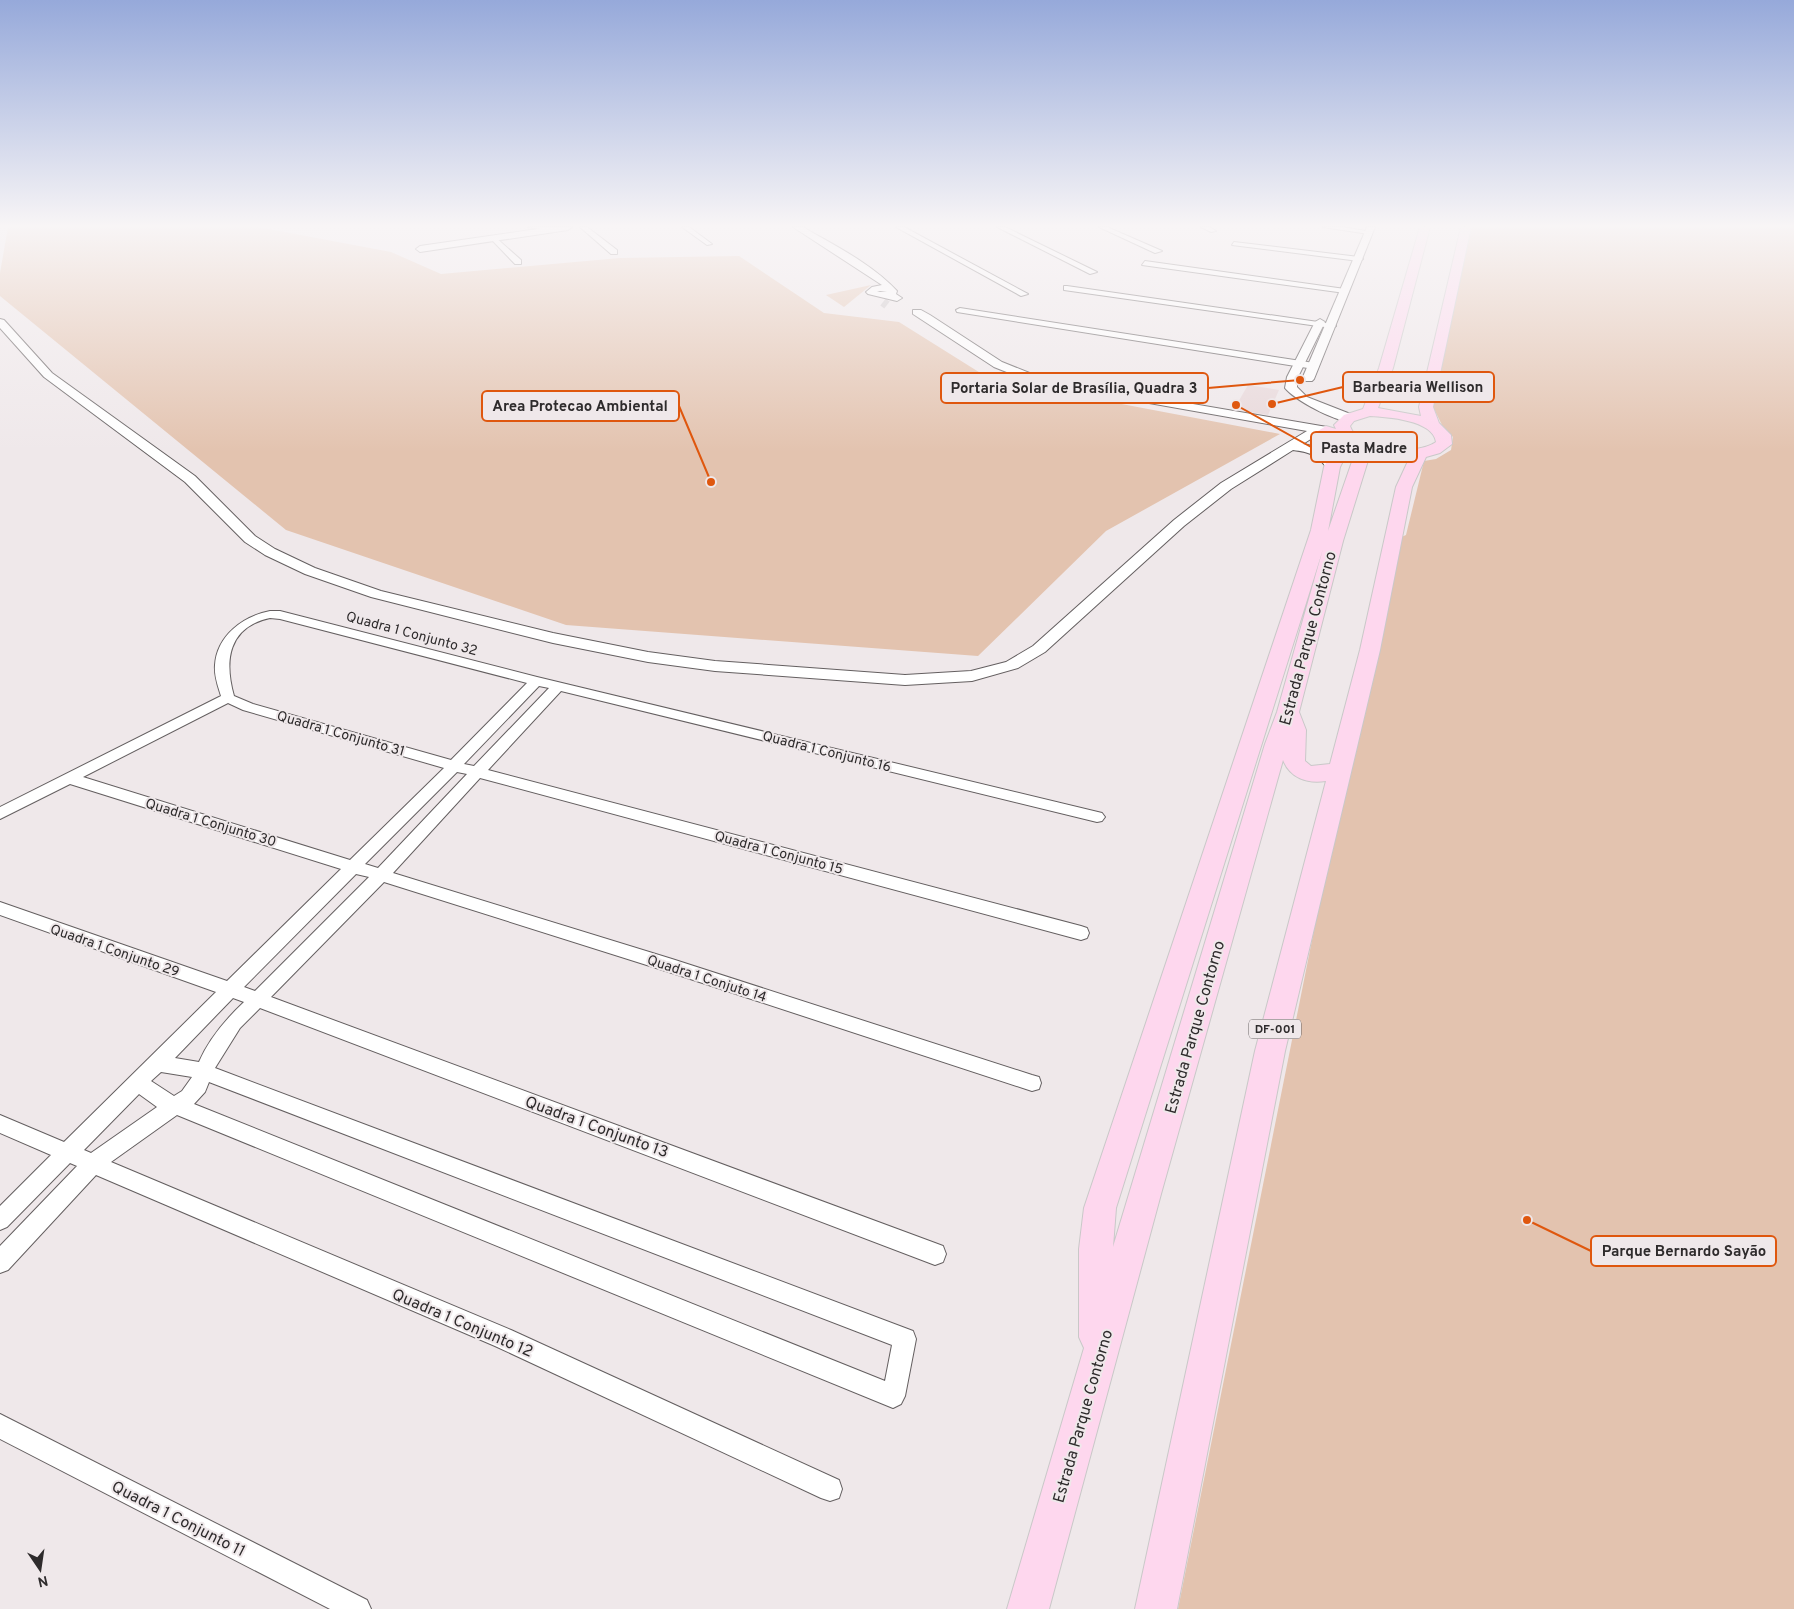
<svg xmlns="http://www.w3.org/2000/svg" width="1794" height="1609" viewBox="0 0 1794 1609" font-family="Overpass,sans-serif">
	<rect width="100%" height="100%" fill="#efe8ea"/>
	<polygon fill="#e8d8da" points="1248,385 1279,390 1268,415 1234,409"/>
	<g fill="#e3c3af">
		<polygon points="8,227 258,227 391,252 441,274 620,258 739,256 824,313 899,322 990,379 1280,434 1106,531 978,656 566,625 286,530 0,296 0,273"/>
		<polygon points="1472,227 1794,227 1794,1609 1178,1609 1392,541 1406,535 1424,461 1436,459 1451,450 1453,437 1442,425 1432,405"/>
		<polygon points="871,285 844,307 826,295"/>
	</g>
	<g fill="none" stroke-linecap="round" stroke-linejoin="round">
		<polyline stroke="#c8c2c4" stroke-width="9" stroke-dasharray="9 5" stroke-linecap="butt" points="883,302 887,305"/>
		<g stroke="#645f60" stroke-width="2">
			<g id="minor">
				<polygon points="528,227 552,227 556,229 553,231"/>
				<polygon points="580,227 587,227 617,250 617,254 611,254"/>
				<polygon points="682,227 689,227 712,244 707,245"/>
				<polygon points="896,227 904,227 1028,294 1021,296"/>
				<polygon points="997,227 1005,227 1097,272 1090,274"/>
				<polygon points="1099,227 1107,227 1162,251 1155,253"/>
				<polygon points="1201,227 1209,227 1216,231 1211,232"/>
				<polygon points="1323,227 1342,227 1372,232 1369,234"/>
				<polygon points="490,236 494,236 521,260 521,264 515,264 490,238"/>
				<polygon points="1234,242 1359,257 1363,259 1359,261 1232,245"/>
				<polygon points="1145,261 1345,289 1349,291 1345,293 1142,265"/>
				<polygon points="1067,286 1332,324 1336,326 1332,328 1064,290 1064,286"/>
				<polygon points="960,308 1314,363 1318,366 1314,369 957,312 956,310"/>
				<path d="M 270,611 L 280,611 L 537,677 L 1102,813 L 1105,817 L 1102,821 L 1097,822 L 561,691 L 488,770 L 1081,926 L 1087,928 L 1089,933 L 1087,938 L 1081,940 L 480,778 L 393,873 L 672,959 L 1032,1075 L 1039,1077 L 1041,1083 L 1039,1089 L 1032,1091 L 672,973 L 384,882 L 271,997 L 935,1243 L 943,1246 L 946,1254 L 943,1262 L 935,1265 L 260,1008 L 240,1028 L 215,1068 L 913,1331 L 916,1339 L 905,1396 L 901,1404 L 893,1408 L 177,1115 L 111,1162 L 511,1330 L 839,1480 L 842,1489 L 839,1498 L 830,1501 L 821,1498 L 495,1346 L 96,1175 L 8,1270 L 0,1273 L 0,1246 L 77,1166 L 70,1163 L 7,1227 L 0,1230 L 0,1206 L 51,1155 L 0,1133 L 0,1115 L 64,1142 L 216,992 L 0,915 L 0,902 L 227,981 L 341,869 L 70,784 L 0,819 L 0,807 L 221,696 C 218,686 214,676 215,665 C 217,635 244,616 270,611 ZM 270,618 L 280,619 L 527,683 L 451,760 L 253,704 L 234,696 C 224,661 228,627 270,618 ZM 539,686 L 549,688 L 474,766 L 464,764 ZM 228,703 L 243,710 L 444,768 L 350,860 L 83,777 ZM 457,772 L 467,774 L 378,868 L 365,864 ZM 356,874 L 369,877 L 255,991 L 244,987 ZM 233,998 L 244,1002 C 226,1019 209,1039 199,1062 L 175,1058 ZM 161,1072 L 192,1077 L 182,1091 L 174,1096 L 151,1081 ZM 209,1082 L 892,1345 L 885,1381 L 194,1104 L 205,1092 ZM 139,1094 L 157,1107 L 91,1153 L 84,1150 Z"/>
				<polygon points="0,1414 367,1600 371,1609 330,1609 0,1439"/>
			</g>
		</g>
		<g stroke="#645f60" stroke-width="2">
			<g id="tertiary">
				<polygon points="552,227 572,227 568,230 420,252 416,249 420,246"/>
				<path d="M 793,227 L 803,227 C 835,246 871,263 897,291 L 896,294 L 902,298 L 897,301 L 868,294 L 866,292 L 872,287 L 882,285 ZM 880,291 L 887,292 L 877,292 Z"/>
				<polygon points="1367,227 1375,227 1314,379 1312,381 1304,381 1302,379"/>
				<path d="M 913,310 L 921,310 L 930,315 L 1002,362 L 1032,374 L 1070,383 L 1327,427 L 1329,430 L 1327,433 L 1320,433 L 1303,444 C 1319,447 1332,451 1338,467 L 1336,470 L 1328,470 C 1319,455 1309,452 1293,450 L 1231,489 L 1184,526 L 1045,652 L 1018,668 L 972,681 L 905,685 L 715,671 L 648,662 L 553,643 L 371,597 L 305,574 L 265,555 L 245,542 L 185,482 L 44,377 L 0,328 L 0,319 L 4,320 L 52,373 L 195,476 L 255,536 L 275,549 L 315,568 L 381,591 L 553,633 L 648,652 L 715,661 L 905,675 L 971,671 L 1006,662 L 1033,646 L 1174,520 L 1221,483 L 1307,431 L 1070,389 L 1024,379 L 994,367 L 913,314 Z"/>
				<path d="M 1320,319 L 1325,322 L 1297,379 L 1297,387 L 1307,397 L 1353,415 L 1353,421 C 1338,424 1295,400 1285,388 L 1287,377 L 1315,322 Z"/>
			</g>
		</g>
		<g stroke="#c9c8c8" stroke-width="2">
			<path id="primary" d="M 1420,227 L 1430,227 L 1393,368 L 1378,408 L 1421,416 L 1419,407 L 1461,227 L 1471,227 L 1433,407 L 1439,423 L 1451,435 L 1452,444 L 1440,453 L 1426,457 L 1412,487 L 1380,650 L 1285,1051 L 1177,1609 L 1135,1609 L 1255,1051 L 1326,781 C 1307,784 1290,778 1283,760 L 1161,1194 L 1049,1609 L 1007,1609 L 1084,1348 L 1079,1337 L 1079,1249 L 1084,1208 L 1311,530 L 1324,467 L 1336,443 L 1318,431 L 1326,426 L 1336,429 L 1334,425 L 1344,415 L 1363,409 L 1379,368 ZM 1370,416 C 1388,417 1433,420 1436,442 C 1415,456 1359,453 1350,426 L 1354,421 ZM 1350,447 L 1356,450 L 1328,531 L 1340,467 ZM 1370,454 L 1409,459 L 1396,487 L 1360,650 L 1330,764 L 1311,766 L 1305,761 L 1306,730 L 1299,712 L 1343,541 ZM 1323,549 L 1277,712 L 1265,744 L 1113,1247 L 1116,1208 Z"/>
		</g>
		<use href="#minor" fill="#fff" fill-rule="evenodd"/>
		<use href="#tertiary" fill="#fff" fill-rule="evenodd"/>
		<use href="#primary" fill="#fed7ee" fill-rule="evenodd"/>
	</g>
	<linearGradient id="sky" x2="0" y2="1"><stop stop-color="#96a9da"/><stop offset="0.5" stop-color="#f8f5f6"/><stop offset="1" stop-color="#f8f5f6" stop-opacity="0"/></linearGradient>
	<rect width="1794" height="452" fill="url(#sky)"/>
	<g text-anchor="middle" stroke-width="4" stroke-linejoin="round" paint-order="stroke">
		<rect fill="#efe8ea" stroke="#686465" stroke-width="1" x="1249" y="1019.5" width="52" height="19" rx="4"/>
		<g font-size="12" font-weight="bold" fill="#2e2b2c">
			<text x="1275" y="1033">DF-001</text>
		</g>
		<g font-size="14" fill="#2e2b2c" stroke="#efe8ea">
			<text transform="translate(412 633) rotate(15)" y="5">Quadra 1 Conjunto 32</text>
			<text transform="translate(341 733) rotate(16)" y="5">Quadra 1 Conjunto 31</text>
			<text transform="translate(827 751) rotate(14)" y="5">Quadra 1 Conjunto 16</text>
			<text transform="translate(211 822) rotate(17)" y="5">Quadra 1 Conjunto 30</text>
			<text transform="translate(779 852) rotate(15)" y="5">Quadra 1 Conjunto 15</text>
			<text transform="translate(115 950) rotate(19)" y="5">Quadra 1 Conjunto 29</text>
			<text transform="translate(707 978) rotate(18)" y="5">Quadra 1 Conjuto 14</text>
		</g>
		<g font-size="16" fill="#2e2b2c" stroke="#efe8ea">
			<text transform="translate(1307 638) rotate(-75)" y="6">Estrada Parque Contorno</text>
			<text transform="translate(1194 1027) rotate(-74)" y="6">Estrada Parque Contorno</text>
			<text transform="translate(597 1126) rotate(20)" y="6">Quadra 1 Conjunto 13</text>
			<text transform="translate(463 1322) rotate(23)" y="6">Quadra 1 Conjunto 12</text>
			<text transform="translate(1082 1416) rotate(-74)" y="6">Estrada Parque Contorno</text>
			<text transform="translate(179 1518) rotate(27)" y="6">Quadra 1 Conjunto 11</text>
		</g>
	</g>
	<path fill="none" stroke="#df570e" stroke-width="2" d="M1272 404L1343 387M1300 380L1208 388M711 482L679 406M1236 405L1311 447M1527 1220L1591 1251"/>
	<g fill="#df570e" stroke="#efe8ea" stroke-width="2">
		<circle cx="1272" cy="404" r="5"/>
		<circle cx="1300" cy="380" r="5"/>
		<circle cx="711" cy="482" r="5"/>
		<circle cx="1236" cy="405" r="5"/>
		<circle cx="1527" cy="1220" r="5"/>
	</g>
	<g fill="#efe8ea" stroke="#df570e" stroke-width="2">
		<rect x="1343" y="372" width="151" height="30" rx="5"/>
		<rect x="941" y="373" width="267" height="30" rx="5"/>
		<rect x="482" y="391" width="197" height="30" rx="5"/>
		<rect x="1311" y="432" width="106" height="30" rx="5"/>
		<rect x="1591" y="1236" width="185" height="30" rx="5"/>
	</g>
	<g font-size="15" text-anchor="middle" font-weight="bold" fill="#2e2b2c">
		<text x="1418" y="392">Barbearia Wellison</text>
		<text x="1074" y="393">Portaria Solar de Brasília, Quadra 3</text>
		<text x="580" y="411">Area Protecao Ambiental</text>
		<text x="1364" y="453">Pasta Madre</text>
		<text x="1684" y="1256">Parque Bernardo Sayão</text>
	</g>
	<g transform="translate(40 1569) rotate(167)" stroke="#efe8ea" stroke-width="4" paint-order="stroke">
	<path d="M0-4L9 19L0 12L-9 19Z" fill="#2e2b2c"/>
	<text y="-8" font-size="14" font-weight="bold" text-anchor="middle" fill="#2e2b2c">N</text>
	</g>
</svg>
